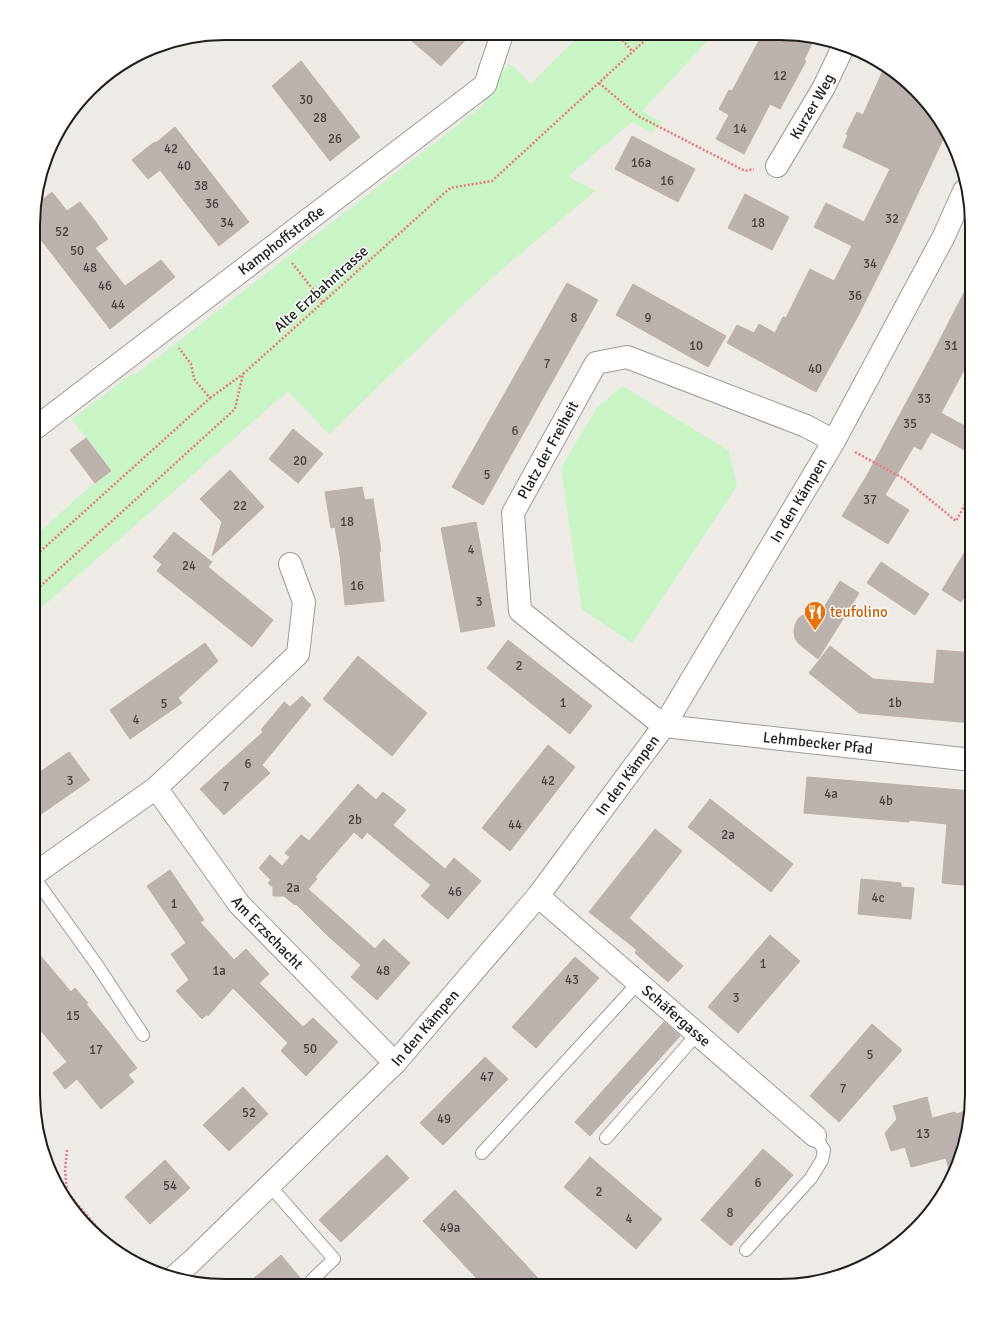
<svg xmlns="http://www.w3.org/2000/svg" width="1005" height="1319" viewBox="0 0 1005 1319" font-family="Signika,sans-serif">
	<rect width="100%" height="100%" fill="#eeeae5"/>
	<g fill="#c8f4c6">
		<polygon points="581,34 714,34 642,111 663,123 652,133 632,122 568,176 595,191 488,281 329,434 288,391 34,614 34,537 94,483 95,484 112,472 72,419 130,375 135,375 481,107 493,90 509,63 531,84"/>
		<polygon points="623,386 729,451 737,486 632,643 582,609 561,468 597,408"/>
	</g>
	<g fill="#bbb2ae" stroke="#beafa9">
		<polygon points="404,34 471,34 441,66"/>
		<polygon points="762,35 805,35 815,37 804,60 806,61 780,109 770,104 744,154 716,139 729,115 719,109 729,90 732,91"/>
		<polygon points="301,61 360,137 330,161 272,86"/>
		<polygon points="885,66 897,73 946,133 895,242 858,316 816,392 727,343 737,325 754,333 759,324 775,333 783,317 786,318 810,269 834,281 852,246 814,227 826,203 864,222 890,169 843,147 848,135 846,134 857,112 863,115"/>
		<polygon points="175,127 249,222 219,246 160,170 148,179 132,160 153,143 157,142"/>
		<polygon points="632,136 695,169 678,202 615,169"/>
		<polygon points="52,192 67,211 80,202 95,221 108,239 95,248 125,286 161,260 175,277 110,329 35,232 35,206"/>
		<polygon points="745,194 789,217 772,250 728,228"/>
		<polygon points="972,277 972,355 941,413 972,430 972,454 931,432 921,450 914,446 885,495 909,510 888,544 842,516 866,477 932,355"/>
		<polygon points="567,283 598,300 483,505 452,487"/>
		<polygon points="633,284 726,336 708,367 616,315"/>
		<polygon points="293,429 323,454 298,483 269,459"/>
		<polygon points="86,438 111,471 95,483 70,450"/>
		<polygon points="230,470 264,507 212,556 222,522 200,499"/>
		<polygon points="362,487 365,500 373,499 381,551 379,551 384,601 345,605 340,556 335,527 331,528 325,492"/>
		<polygon points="476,522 495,626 461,632 441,528"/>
		<polygon points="174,532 212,562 208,567 273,620 252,647 157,571 162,564 153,557"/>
		<polygon points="972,540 972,585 961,602 942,590"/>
		<polygon points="881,562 929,594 915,615 867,583"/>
		<polygon points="840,581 859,593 818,659 798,643 795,638 794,631 795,625 798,619 803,615 810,613 820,614"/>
		<polygon points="508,640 592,706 570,734 487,668"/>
		<polygon points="205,643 218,661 178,698 182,703 130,739 110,710"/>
		<polygon points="830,646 873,679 934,684 937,650 972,653 972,723 859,713 809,673"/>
		<polygon points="358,656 427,713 392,756 323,699"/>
		<polygon points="302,696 311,705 262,765 270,773 224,815 200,789 263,732 261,730 284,702 290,707"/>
		<polygon points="548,745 575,767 510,851 482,828"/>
		<polygon points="69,752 90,780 34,819 34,776"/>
		<polygon points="807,777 972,791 972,886 942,883 947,824 909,820 909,822 804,813"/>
		<polygon points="358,784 376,800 383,792 406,810 393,825 445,869 454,858 481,881 448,919 421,896 431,885 367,832 362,839 354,832 315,877 317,879 308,889 375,949 384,939 410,963 377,1000 351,977 361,965 328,936 296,904 295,905 284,896 273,896 273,887 268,883 271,880 259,868 270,855 282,866 290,857 285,853 301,835 309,841"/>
		<polygon points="710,799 793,864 771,892 688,827"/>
		<polygon points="655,829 682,851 629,918 683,966 668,982 635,953 637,950 589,912"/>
		<polygon points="170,870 204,920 200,922 234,960 246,949 269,974 259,983 303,1027 313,1018 338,1042 306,1076 281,1051 288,1043 233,988 208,1016 207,1014 202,1019 176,991 189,980 171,954 186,943 147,886"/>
		<polygon points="861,879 901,883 901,887 914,888 911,919 858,914"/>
		<polygon points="770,935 800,961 738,1033 708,1007"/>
		<polygon points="33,947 71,992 75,988 88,1003 86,1004 107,1030 137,1068 128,1075 134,1082 101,1109 77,1079 65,1089 53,1073 67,1062 33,1021"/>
		<polygon points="575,957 599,978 536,1048 512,1027"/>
		<polygon points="664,1022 680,1036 590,1136 575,1122"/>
		<polygon points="872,1024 902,1050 839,1122 810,1096"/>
		<polygon points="485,1057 508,1079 443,1145 420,1123"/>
		<polygon points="243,1087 268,1114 229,1151 203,1125"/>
		<polygon points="927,1097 932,1118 955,1112 956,1114 971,1109 962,1156 951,1177 946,1158 911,1167 905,1147 891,1151 885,1133 897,1119 893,1106"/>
		<polygon points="763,1149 793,1175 731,1246 701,1220"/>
		<polygon points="387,1155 409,1178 341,1242 319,1220"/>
		<polygon points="590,1157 662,1219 636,1249 564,1187"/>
		<polygon points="165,1160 190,1188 150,1224 125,1197"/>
		<polygon points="455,1190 525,1264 544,1285 483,1285 423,1221"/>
		<polygon points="281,1255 306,1285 246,1285"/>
	</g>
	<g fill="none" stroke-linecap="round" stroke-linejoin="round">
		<g stroke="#9b9b9b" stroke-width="14">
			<g id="service">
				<polyline points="33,876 97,965 143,1035"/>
				<polyline points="606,1138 697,1034"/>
				<polyline points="482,1153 638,983"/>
				<polyline points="270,1186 334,1259 312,1280"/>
				<polyline points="746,1250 811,1178 822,1160 824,1150 815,1136"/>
			</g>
		</g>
		<g stroke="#9b9b9b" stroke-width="24">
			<g id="minor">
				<path id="s1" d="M 777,166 L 824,87 L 844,45"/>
				<path id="s2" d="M 34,429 L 485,85 L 502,34"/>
				<path id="s3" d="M 834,441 L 806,426 L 627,357 L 596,363 L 513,513 L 520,611 L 664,726 L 972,760"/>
				<path id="s4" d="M 290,564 L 304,602 L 298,654 L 156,788 L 239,904 L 395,1063"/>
				<polyline points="33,875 156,788"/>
				<path id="s5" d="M 538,896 L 815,1136"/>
				<path id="s6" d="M 176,1275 L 192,1261 L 395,1063 L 538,896 L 664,726 L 834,441 L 944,236 L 964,191"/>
			</g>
		</g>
		<g stroke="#ec787b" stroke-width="2.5" stroke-dasharray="2 2" stroke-linecap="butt">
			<polyline points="617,34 633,52"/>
			<polyline points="599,83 638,116 745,171 754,169"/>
			<polyline points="292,263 323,302"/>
			<polyline points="210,398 243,374"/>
			<polyline points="855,452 906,480 956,521 972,492"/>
			<polyline points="34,557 210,398 194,379 191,364 179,348"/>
			<polyline points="34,592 235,409 243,374 450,188 492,181 652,34"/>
			<polyline points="67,1150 65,1170 67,1192 121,1255"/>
		</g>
		<use href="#service" stroke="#fff" stroke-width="12"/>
		<use href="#minor" stroke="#fff" stroke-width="22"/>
	</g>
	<defs>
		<g id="restaurant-pin" transform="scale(1.15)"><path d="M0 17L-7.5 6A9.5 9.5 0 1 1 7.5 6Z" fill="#e8710a" stroke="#fff"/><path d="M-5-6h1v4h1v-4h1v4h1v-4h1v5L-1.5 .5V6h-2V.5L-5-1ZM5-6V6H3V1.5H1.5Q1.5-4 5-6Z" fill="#fff"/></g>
	</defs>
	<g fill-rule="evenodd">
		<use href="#restaurant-pin" x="815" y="612"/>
	</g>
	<g text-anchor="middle" stroke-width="3" stroke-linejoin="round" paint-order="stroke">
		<g font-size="13" fill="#454342">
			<text x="780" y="80">12</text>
			<text x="306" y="104">30</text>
			<text x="320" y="122">28</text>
			<text x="740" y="133">14</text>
			<text x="335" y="143">26</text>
			<text x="171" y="153">42</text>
			<text x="641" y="167">16a</text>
			<text x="184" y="170">40</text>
			<text x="667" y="185">16</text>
			<text x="201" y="190">38</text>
			<text x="212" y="208">36</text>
			<text x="892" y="223">32</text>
			<text x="227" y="227">34</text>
			<text x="758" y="227">18</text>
			<text x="62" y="236">52</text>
			<text x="77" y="255">50</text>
			<text x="870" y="268">34</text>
			<text x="90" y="272">48</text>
			<text x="105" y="290">46</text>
			<text x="855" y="300">36</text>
			<text x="118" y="309">44</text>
			<text x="574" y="322">8</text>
			<text x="648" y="322">9</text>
			<text x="696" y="350">10</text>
			<text x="951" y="350">31</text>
			<text x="547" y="368">7</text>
			<text x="815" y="373">40</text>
			<text x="924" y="403">33</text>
			<text x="910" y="428">35</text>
			<text x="515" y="435">6</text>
			<text x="300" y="465">20</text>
			<text x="487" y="479">5</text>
			<text x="870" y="504">37</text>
			<text x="240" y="510">22</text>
			<text x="347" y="526">18</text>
			<text x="471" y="554">4</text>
			<text x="189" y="570">24</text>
			<text x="357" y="590">16</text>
			<text x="479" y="606">3</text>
			<text x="519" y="670">2</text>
			<text x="563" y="707">1</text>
			<text x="895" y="707">1b</text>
			<text x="164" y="708">5</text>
			<text x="136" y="724">4</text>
			<text x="248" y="768">6</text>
			<text x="70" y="785">3</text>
			<text x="548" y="785">42</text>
			<text x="226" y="791">7</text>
			<text x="831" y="798">4a</text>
			<text x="886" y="805">4b</text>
			<text x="355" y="824">2b</text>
			<text x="515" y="829">44</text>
			<text x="728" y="839">2a</text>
			<text x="293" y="892">2a</text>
			<text x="455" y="896">46</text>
			<text x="878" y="902">4c</text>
			<text x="174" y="908">1</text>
			<text x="763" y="968">1</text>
			<text x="219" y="975">1a</text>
			<text x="383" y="975">48</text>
			<text x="572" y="984">43</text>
			<text x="736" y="1002">3</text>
			<text x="73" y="1020">15</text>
			<text x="310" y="1053">50</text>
			<text x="96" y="1054">17</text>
			<text x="870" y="1059">5</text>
			<text x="487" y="1081">47</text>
			<text x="843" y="1093">7</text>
			<text x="249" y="1117">52</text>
			<text x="444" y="1123">49</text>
			<text x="923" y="1138">13</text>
			<text x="758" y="1187">6</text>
			<text x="170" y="1190">54</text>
			<text x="599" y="1196">2</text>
			<text x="730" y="1217">8</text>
			<text x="629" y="1223">4</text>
			<text x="450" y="1232">49a</text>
		</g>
		<g font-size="15" fill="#1e1e1e" stroke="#fff">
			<text dy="5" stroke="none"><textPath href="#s1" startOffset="69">Kurzer Weg</textPath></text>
			<text dy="5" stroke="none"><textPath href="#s2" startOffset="311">Kamphoffstraße</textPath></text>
			<text transform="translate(321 289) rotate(-42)" y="5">Alte Erzbahntrasse</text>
			<text transform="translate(548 450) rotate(-61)" y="5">Platz der Freiheit</text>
			<text dy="5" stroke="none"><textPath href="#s6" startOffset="999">In den Kämpen</textPath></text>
			<text dy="5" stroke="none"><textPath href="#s3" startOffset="864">Lehmbecker Pfad</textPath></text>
			<text dy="5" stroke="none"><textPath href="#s6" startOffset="675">In den Kämpen</textPath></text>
			<text dy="5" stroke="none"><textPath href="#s4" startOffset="471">Am Erzschacht</textPath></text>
			<text dy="5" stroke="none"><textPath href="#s5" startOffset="183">Schäfergasse</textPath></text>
			<text dy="5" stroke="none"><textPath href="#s6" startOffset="351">In den Kämpen</textPath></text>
		</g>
		<g font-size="15" fill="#c56008" stroke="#fff" text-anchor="start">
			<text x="830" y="617">teufolino</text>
		</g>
	</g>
	<path d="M0 0H1005V1319H0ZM225 40H780A185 185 0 0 1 965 225V1094A185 185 0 0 1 780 1279H225A185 185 0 0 1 40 1094V225A185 185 0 0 1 225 40Z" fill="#fff" fill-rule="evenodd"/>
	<path fill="none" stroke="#1e1e1e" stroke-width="2" d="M225 40H780A185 185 0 0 1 965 225V1094A185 185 0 0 1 780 1279H225A185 185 0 0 1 40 1094V225A185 185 0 0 1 225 40Z"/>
</svg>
